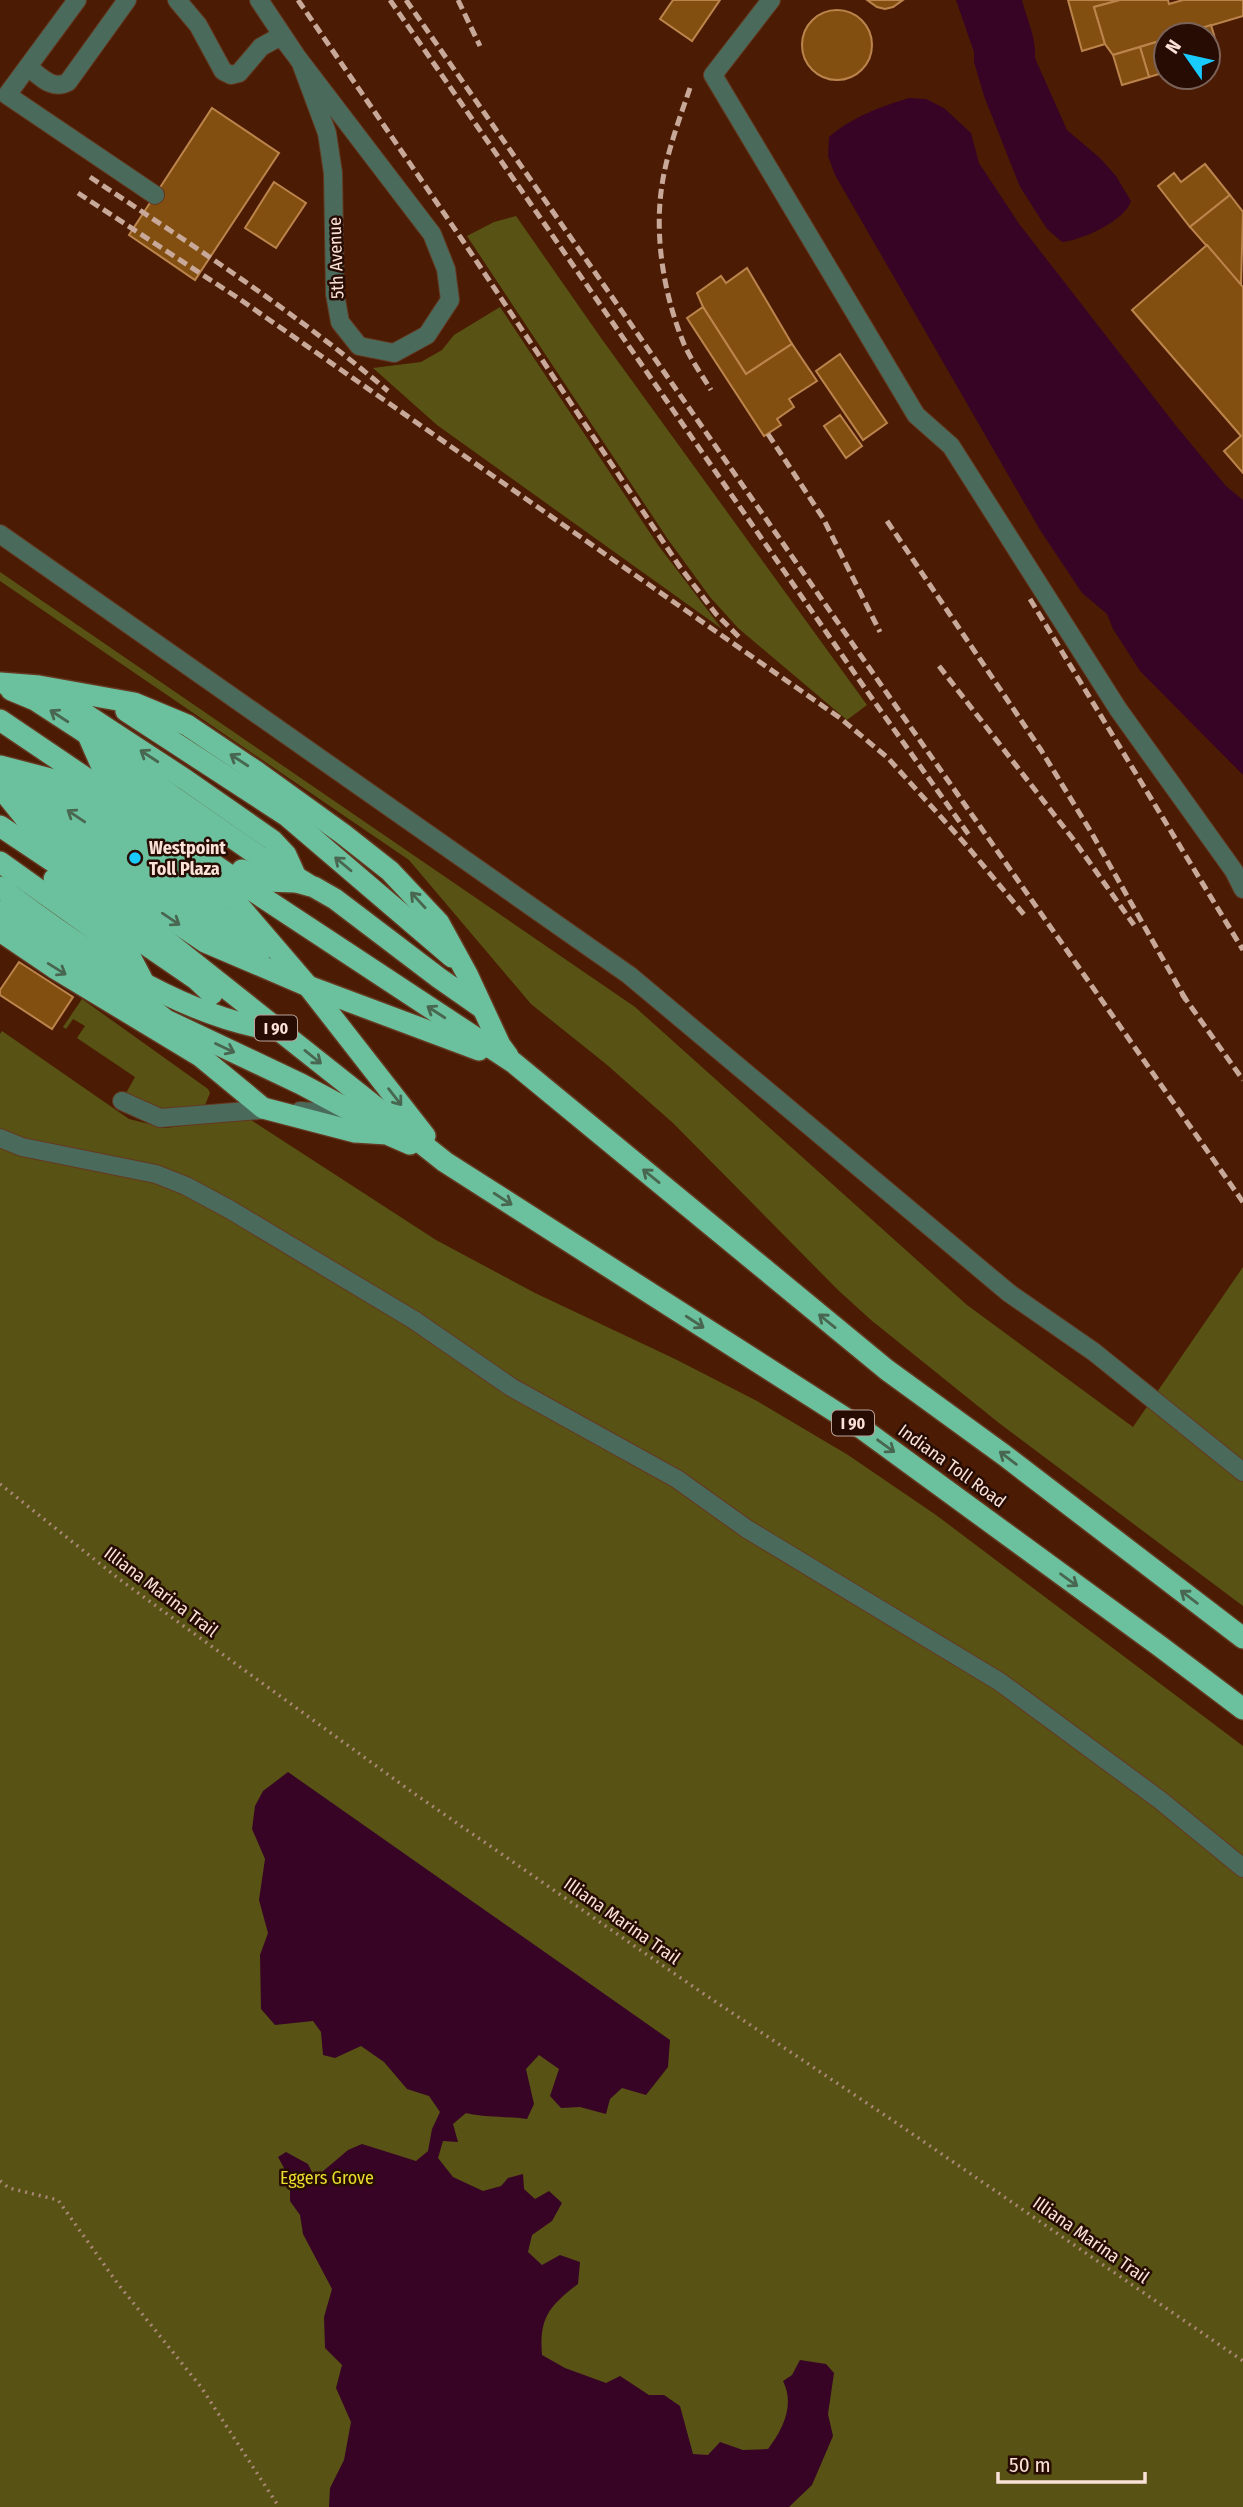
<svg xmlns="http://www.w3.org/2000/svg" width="1243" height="2507" viewBox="0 0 1243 2507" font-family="'Fira Sans Condensed',sans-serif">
	<rect width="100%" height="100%" fill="#4b1c03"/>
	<g fill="#585314">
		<polygon points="516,216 601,338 867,705 847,720 738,628 710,597 667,538 467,236 494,222"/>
		<polygon points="500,307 658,545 722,629 437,425 373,368 421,362 442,350 454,335"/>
		<polygon points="0,572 635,1007 967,1305 1133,1427 1243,1267 1243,1606 999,1423 871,1320 838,1290 673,1123 606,1064 531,1004 409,860 0,581"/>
		<path d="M 82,999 L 208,1089 L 210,1093 L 205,1105 C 179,1118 150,1105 125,1095 L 135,1077 L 77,1038 L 85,1026 L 73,1019 L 66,1029 L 63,1027 Z"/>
		<polygon points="2,1031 129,1119 165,1128 248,1118 436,1240 535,1293 675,1359 757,1401 848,1455 936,1515 1243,1746 1243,2507 0,2507 0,1034"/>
	</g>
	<g fill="#370426">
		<path d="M 956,0 L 1022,0 C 1027,20 1036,36 1035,58 L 1067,130 L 1100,158 L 1116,176 L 1131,201 C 1125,221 1082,240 1062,242 L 1047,229 L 1020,187 L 984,96 L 974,62 L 974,52 Z"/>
		<path d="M 909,98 L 926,99 L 944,108 L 971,133 L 979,163 L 1020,225 L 1177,427 L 1226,486 L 1243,500 L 1243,775 L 1140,671 L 1113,629 L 1107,614 L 1082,593 L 1040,530 L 835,175 L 828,156 L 829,137 C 850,118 882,106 909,98 Z"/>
		<path d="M 288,1772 L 670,2040 L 668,2067 L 646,2095 L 622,2088 L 610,2099 L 606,2114 L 580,2107 L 561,2108 L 550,2096 L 559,2069 L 539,2055 L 526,2069 L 534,2104 L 527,2119 C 506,2116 487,2118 466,2113 L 453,2124 L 458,2142 L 443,2141 L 438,2158 L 453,2177 L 483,2191 L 501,2186 L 508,2178 L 523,2174 L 524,2189 L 535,2199 L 549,2191 L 562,2203 L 552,2221 L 532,2235 L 528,2252 L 542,2265 L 560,2255 L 580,2262 L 578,2284 C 549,2306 539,2318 542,2355 L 565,2368 L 606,2383 L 620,2376 L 649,2395 L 664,2395 L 680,2406 L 693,2454 L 708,2455 L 720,2442 L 743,2450 L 768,2449 C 783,2429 795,2405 783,2381 L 792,2375 L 800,2360 L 826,2364 L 834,2373 L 828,2414 L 833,2436 L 812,2485 L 789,2507 L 329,2507 L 330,2488 L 344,2460 L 351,2422 L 336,2388 L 342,2365 L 325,2348 L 324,2317 L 332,2289 L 303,2234 L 300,2215 L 290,2201 L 290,2179 L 278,2157 L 286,2152 L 308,2164 L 315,2178 L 348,2150 L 362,2144 L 416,2161 L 428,2151 L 432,2129 L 440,2112 L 429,2096 L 407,2089 L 384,2062 L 361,2046 L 335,2058 L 323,2055 L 321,2032 L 313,2021 L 275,2025 L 261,2009 L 260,1955 L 268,1933 L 259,1900 L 265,1859 L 252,1829 L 255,1806 L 263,1791 Z"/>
	</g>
	<g fill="#824f11" stroke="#bc844d" stroke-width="2">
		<polygon points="673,0 720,0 692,41 660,19"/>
		<polygon points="867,0 903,0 893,7 885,9 877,7"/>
		<polygon points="1068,0 1120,0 1094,7 1105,44 1082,51"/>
		<polygon points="1120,0 1168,0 1169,4 1183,0 1243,0 1243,16 1179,35 1166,35 1166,39 1113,55 1105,44 1094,7"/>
		<circle cx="837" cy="45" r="35"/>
		<polygon points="1211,25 1220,55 1208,59 1208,35 1179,35"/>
		<polygon points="1166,39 1166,72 1149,77 1140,47"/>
		<polygon points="1140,47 1149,77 1122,85 1113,55"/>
		<polygon points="212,108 279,153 195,280 129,235"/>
		<polygon points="1205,164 1230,195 1190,227 1158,186 1174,173 1181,182"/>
		<polygon points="274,182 306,203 276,248 245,228"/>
		<polygon points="1230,195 1243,212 1241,285 1190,227"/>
		<polygon points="1207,245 1243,287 1243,473 1224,451 1241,436 1132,310"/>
		<polygon points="747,268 792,344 746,374 703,307 697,293 721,276 726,283"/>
		<polygon points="703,307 746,374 792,344 817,381 789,399 794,407 777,419 781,425 764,436 687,318"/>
		<polygon points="840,354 887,423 863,440 816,371"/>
		<polygon points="840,415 862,446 846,458 824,426"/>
		<polygon points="19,962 73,997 52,1029 0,995 0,990"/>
	</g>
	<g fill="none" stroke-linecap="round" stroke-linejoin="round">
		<g stroke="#643821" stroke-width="20">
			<g id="minor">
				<polyline points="77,0 7,95 155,195"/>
				<polyline points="177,0 198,25 223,71 231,75 239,73 261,47 281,36"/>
				<polyline points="259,0 301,63 327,133 333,173 335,294 340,322 359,346 394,353 427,335 450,300 446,269 432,234 281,36"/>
				<polyline points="771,0 713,75 916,415 951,446 1118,709 1234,871 1243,889"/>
				<path d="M 28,67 C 40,76 52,91 68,82 L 127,0"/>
				<polyline points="0,534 629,975 1009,1293 1094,1352 1243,1472"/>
				<polyline points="122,1101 160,1118 272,1109"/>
				<polyline points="300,1111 356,1115"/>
				<polyline points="0,1138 22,1147 156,1174 186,1186 229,1209 414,1320 511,1387 677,1479 747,1529 1000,1682 1160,1800 1243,1868"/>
			</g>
		</g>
		<g stroke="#643821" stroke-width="24">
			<g id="highway">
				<polyline points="0,683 39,686 134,703 187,725 257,772 343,834 390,871 439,923 467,974 500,1045 508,1056"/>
				<polyline points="11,690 35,700 98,741 132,768 296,882"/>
				<polyline points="50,691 186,780 272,840 286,855 296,877 309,885"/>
				<polyline points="126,711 287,816 452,957"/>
				<polyline points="0,720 244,885 514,1063 887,1370 1004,1455 1243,1638"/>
				<polyline points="88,735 102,767 211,847"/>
				<polyline points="0,766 58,781 235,901 308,986 425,1136"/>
				<path d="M 12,778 C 52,799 89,825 127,850 C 173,882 219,913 263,949"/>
				<polyline points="0,787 29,823 205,942 308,986 479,1050"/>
				<polyline points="13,789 37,809 243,946"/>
				<polyline points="0,826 139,919 445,1162 864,1430 1161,1647 1243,1709"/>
				<polyline points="0,862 119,947 131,958 144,983"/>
				<polyline points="242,870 264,881 296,882 314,887 335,899 439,978 482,1008"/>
				<polyline points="54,879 110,920 196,979 212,994"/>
				<path d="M 0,887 C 80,948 178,1017 280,1031"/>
				<polyline points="0,911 152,1009 166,1020 301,1084 387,1130"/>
				<polyline points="0,931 56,969 200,1056 263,1108 355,1132 387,1134 410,1144"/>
			</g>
		</g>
		<g stroke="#aa8776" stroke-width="3.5" stroke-dasharray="2 5" stroke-linecap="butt">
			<polyline points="0,1484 119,1579 412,1792 701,1992 898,2124 1243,2361"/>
			<polyline points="0,2181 9,2188 58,2200 118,2284 201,2387 279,2507"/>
		</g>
		<use href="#minor" stroke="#4a6b5c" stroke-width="18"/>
		<use href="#highway" stroke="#6bc19d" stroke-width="21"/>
		<g stroke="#c7a899" stroke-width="5" stroke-dasharray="10 5" stroke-linecap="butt">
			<polyline points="298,0 463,241 680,567 716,614 740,638"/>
			<polyline points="390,0 871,697 969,835"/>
			<polyline points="406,0 893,702 1243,1202"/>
			<polyline points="458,0 480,46"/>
			<path d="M 690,88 C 679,120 667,152 662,185 C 654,236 664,296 684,344 C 691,360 702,375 711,390"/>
			<path d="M 90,177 C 192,245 294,311 388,391"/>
			<polyline points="78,193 238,298 840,718 888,758 967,846 1026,917"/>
			<polyline points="768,434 823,518 880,632"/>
			<polyline points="887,521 1041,750 1091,832 1186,1000"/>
			<polyline points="1030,599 1243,950"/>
			<polyline points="939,666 1073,839 1134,925"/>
			<polyline points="1182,994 1243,1080"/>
		</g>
	</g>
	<defs><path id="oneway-shaft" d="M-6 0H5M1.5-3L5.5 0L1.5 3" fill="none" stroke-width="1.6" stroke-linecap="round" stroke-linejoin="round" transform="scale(1.75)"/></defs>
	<g stroke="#486650">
		<use href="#oneway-shaft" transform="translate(59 716) rotate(-147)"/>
		<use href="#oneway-shaft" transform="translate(149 756) rotate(-147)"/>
		<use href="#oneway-shaft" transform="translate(239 760) rotate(-147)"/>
		<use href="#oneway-shaft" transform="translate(76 816) rotate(-146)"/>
		<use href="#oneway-shaft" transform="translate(343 864) rotate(-140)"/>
		<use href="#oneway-shaft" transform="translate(418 900) rotate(-133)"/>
		<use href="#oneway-shaft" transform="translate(171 919) rotate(34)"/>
		<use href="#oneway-shaft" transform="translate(57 969) rotate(32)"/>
		<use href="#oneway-shaft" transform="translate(436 1012) rotate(-147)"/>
		<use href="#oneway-shaft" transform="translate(225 1048) rotate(25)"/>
		<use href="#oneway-shaft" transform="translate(313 1057) rotate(39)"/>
		<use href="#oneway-shaft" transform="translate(395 1097) rotate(52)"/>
		<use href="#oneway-shaft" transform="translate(651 1176) rotate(-141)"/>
		<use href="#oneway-shaft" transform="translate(503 1199) rotate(33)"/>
		<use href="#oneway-shaft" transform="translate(827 1321) rotate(-141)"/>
		<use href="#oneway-shaft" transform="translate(695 1322) rotate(33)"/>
		<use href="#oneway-shaft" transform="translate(886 1446) rotate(36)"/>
		<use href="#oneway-shaft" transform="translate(1008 1458) rotate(-143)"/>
		<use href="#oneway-shaft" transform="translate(1069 1580) rotate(36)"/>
		<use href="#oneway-shaft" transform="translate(1189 1597) rotate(-143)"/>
	</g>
	<circle fill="#19cafc" stroke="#260c02" stroke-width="2.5" cx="135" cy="858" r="7"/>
	<g text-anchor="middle" stroke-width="5" stroke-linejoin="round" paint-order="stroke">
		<g fill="#260c02" stroke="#baa298" stroke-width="2">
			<rect x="255" y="1015.5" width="42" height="25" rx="5"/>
			<rect x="832" y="1410.5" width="42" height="25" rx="5"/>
		</g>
		<g font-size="16" font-weight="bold" fill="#fae2d8">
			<text x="276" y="1034">I 90</text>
			<text x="853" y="1429">I 90</text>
		</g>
		<g font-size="18" fill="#fae2d8" stroke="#260c02">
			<text transform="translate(336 258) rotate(-92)" y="6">5th Avenue</text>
			<text transform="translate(952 1466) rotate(36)" y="6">Indiana Toll Road</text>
			<text transform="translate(161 1592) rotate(37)" y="6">Illiana Marina Trail</text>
			<text transform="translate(622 1921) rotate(35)" y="6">Illiana Marina Trail</text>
			<text transform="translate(1091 2240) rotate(35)" y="6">Illiana Marina Trail</text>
		</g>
		<g font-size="18" font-weight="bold" fill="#fae2d8" stroke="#260c02" text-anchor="start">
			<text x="149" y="854">Westpoint<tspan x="149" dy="21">Toll Plaza</tspan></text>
		</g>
		<g font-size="18" fill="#eadd2d" stroke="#260c02">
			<text x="327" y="2184">Eggers Grove</text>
		</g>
	</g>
	<g transform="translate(1187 56) rotate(304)"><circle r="33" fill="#260c02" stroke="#7b6258" stroke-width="2"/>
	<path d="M0-5L12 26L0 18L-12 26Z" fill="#19cafc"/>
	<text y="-10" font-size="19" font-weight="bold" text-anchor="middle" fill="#fae2d8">N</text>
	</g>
	<path d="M998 2472v10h147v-10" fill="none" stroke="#fae2d8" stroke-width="3.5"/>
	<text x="1009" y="2472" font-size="21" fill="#fae2d8" stroke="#260c02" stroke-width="5" paint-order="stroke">50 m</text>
</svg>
